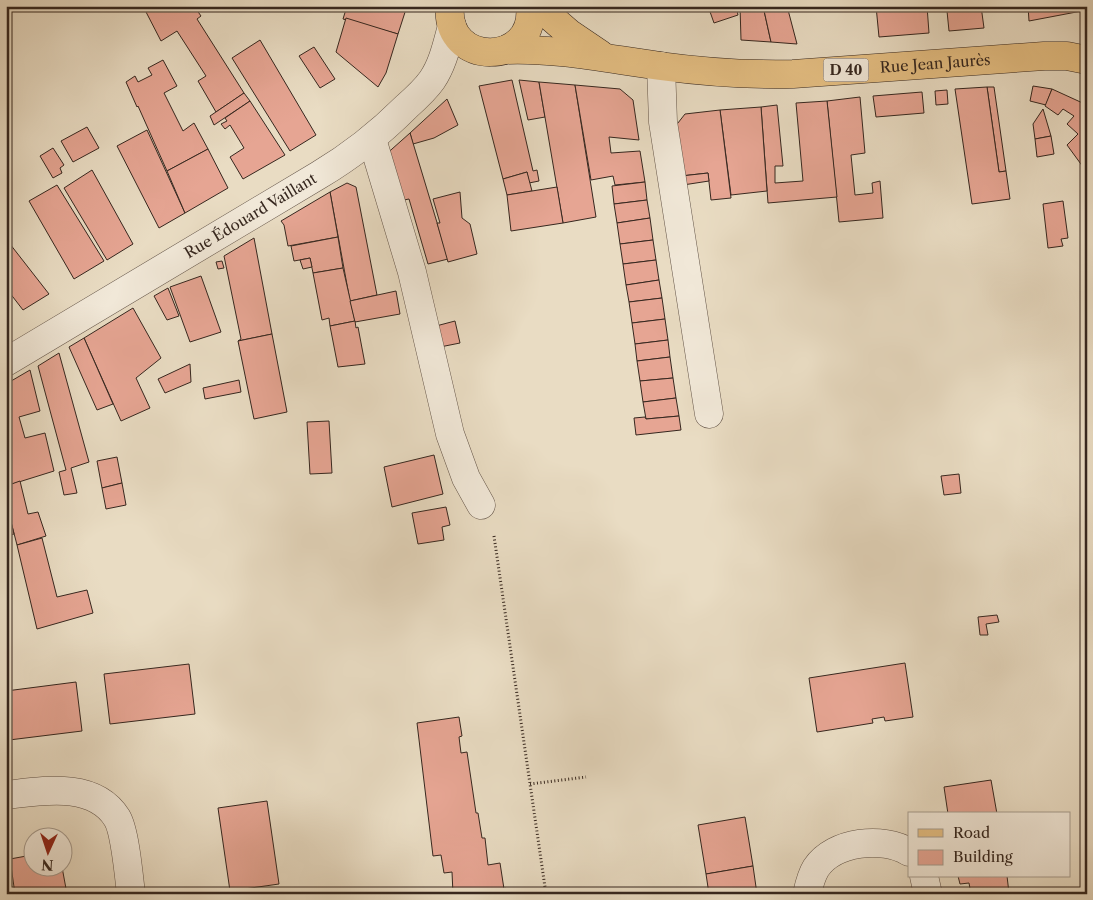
<svg xmlns="http://www.w3.org/2000/svg" width="1093" height="900" viewBox="0 0 1093 900" font-family="'Libre Caslon Text',serif">
	<rect width="100%" height="100%" fill="#e9dcc3"/>
	<filter id="stains"><feTurbulence type="fractalNoise" baseFrequency=".004" numOctaves="4"/><feColorMatrix values="0 0 0 0 .2 0 0 0 0 .09 0 0 0 0 .02 0 0 0 .5 -.17"/></filter>
	<radialGradient id="worn" r=".72"><stop offset=".6" stop-color="#630" stop-opacity="0"/><stop offset="1" stop-color="#630" stop-opacity=".3"/></radialGradient>
	<g fill="#e6a593" stroke="#36271f">
		<polygon points="151,6 194,6 201,16 197,19 244,93 216,112 198,81 206,76 177,31 161,41 145,10"/>
		<polygon points="347,6 407,6 398,34 343,19"/>
		<polygon points="708,6 736,6 738,15 714,23"/>
		<polygon points="740,6 763,6 771,42 741,40"/>
		<polygon points="763,6 787,6 797,44 771,42"/>
		<polygon points="876,6 927,6 929,33 879,37"/>
		<polygon points="981,6 984,28 949,31 947,11"/>
		<polygon points="1028,6 1087,6 1087,10 1029,21"/>
		<polygon points="346,18 398,34 386,73 378,87 336,52"/>
		<polygon points="260,40 316,135 290,151 232,58"/>
		<polygon points="314,47 335,79 320,88 299,56"/>
		<polygon points="163,60 177,86 164,93 183,131 194,123 208,149 167,171 138,106 137,107 126,82 135,76 138,82 152,75 148,68"/>
		<polygon points="512,80 533,171 537,170 539,181 529,183 527,172 503,179 479,86"/>
		<polygon points="519,80 539,82 545,117 528,120"/>
		<polygon points="539,82 575,85 596,217 563,223"/>
		<polygon points="575,85 620,89 633,100 639,140 609,137 611,153 640,151 645,182 615,185 613,176 591,180"/>
		<polygon points="1033,86 1052,89 1046,105 1030,101"/>
		<polygon points="987,87 994,87 1006,171 999,172"/>
		<polygon points="987,87 999,172 1006,171 1010,199 972,204 955,89"/>
		<polygon points="1052,89 1087,105 1086,171 1067,145 1078,134 1067,124 1074,116 1063,109 1058,115 1045,106"/>
		<polygon points="947,90 948,104 936,105 935,91"/>
		<polygon points="922,92 924,113 876,117 873,96"/>
		<polygon points="244,93 250,101 214,125 210,116"/>
		<polygon points="860,97 865,153 851,155 855,195 873,193 872,183 880,181 883,218 839,222 827,101"/>
		<polygon points="447,99 458,125 434,138 413,144 410,133"/>
		<polygon points="250,101 285,155 243,179 230,157 244,148 230,125 225,129 221,124 227,121 225,118"/>
		<polygon points="827,101 837,197 768,203 761,107 777,105 783,166 775,166 775,183 803,181 796,103"/>
		<polygon points="761,107 767,191 731,195 720,110"/>
		<polygon points="1043,109 1051,136 1035,139 1033,124"/>
		<polygon points="720,110 731,198 711,200 708,173 681,176 674,128 685,114"/>
		<polygon points="87,127 99,148 73,162 61,141"/>
		<polygon points="147,130 185,213 159,228 117,146"/>
		<polygon points="410,133 448,259 428,264 409,199 394,202 383,157"/>
		<polygon points="1051,136 1054,154 1037,157 1035,139"/>
		<polygon points="53,148 64,165 60,168 62,173 53,178 40,156"/>
		<polygon points="208,149 228,188 185,213 167,171"/>
		<polygon points="92,170 133,244 107,260 64,188"/>
		<polygon points="527,172 532,191 507,195 503,179"/>
		<polygon points="708,173 709,181 683,185 681,176"/>
		<polygon points="645,182 647,200 614,204 612,186"/>
		<polygon points="347,183 356,187 377,295 350,301 330,192"/>
		<polygon points="57,185 104,261 74,279 29,201"/>
		<polygon points="557,187 563,223 511,231 507,195"/>
		<polygon points="330,192 338,237 288,246 284,225 281,221"/>
		<polygon points="460,192 462,218 470,224 477,254 448,262 437,223 440,223 433,199"/>
		<polygon points="647,200 650,218 617,223 614,204"/>
		<polygon points="1063,201 1068,238 1061,239 1063,246 1048,248 1043,204"/>
		<polygon points="650,218 653,240 620,244 617,223"/>
		<polygon points="338,237 343,268 313,273 310,258 294,261 291,246"/>
		<polygon points="254,238 272,334 238,341 241,339 224,256"/>
		<polygon points="653,240 656,260 623,264 620,244"/>
		<polygon points="10,244 49,294 23,310 6,288 6,247"/>
		<polygon points="310,258 312,267 303,269 300,260"/>
		<polygon points="656,260 659,280 626,285 623,264"/>
		<polygon points="222,261 224,268 218,269 216,262"/>
		<polygon points="343,268 355,321 330,326 329,318 322,320 313,273"/>
		<polygon points="201,276 221,332 190,342 170,287"/>
		<polygon points="659,280 662,298 629,302 626,285"/>
		<polygon points="168,288 179,316 167,320 154,296"/>
		<polygon points="396,291 400,314 355,322 350,301"/>
		<polygon points="662,298 665,319 632,323 629,302"/>
		<polygon points="133,308 161,358 136,378 150,408 121,421 84,338"/>
		<polygon points="665,319 668,340 635,344 632,323"/>
		<polygon points="355,321 356,328 358,327 365,364 338,367 330,326"/>
		<polygon points="455,321 460,343 440,347 436,326"/>
		<polygon points="272,334 287,412 254,419 238,341"/>
		<polygon points="84,338 113,404 97,410 69,347"/>
		<polygon points="668,340 670,357 637,361 635,344"/>
		<polygon points="59,353 89,462 71,468 77,493 64,495 59,472 66,470 38,366"/>
		<polygon points="670,357 673,378 640,381 637,361"/>
		<polygon points="190,364 191,382 165,393 158,379"/>
		<polygon points="30,370 40,411 19,417 25,438 45,433 54,471 6,486 6,384"/>
		<polygon points="673,378 676,398 643,402 640,381"/>
		<polygon points="239,380 241,392 205,399 203,388"/>
		<polygon points="676,398 679,416 646,419 643,402"/>
		<polygon points="679,416 681,430 636,435 634,418 645,417 646,419"/>
		<polygon points="329,421 332,473 310,474 307,422"/>
		<polygon points="434,455 443,494 392,507 384,467"/>
		<polygon points="117,457 122,483 102,488 97,461"/>
		<polygon points="959,474 961,493 944,495 941,476"/>
		<polygon points="20,481 28,514 38,512 46,536 17,545 6,502 6,486"/>
		<polygon points="122,483 126,505 106,509 102,488"/>
		<polygon points="6,503 14,534 6,536"/>
		<polygon points="446,507 450,525 442,527 444,540 418,544 412,513"/>
		<polygon points="42,538 57,597 87,590 93,613 37,629 17,545"/>
		<polygon points="997,615 999,622 986,624 988,635 980,635 978,617"/>
		<polygon points="905,663 913,717 885,721 884,717 872,719 873,723 817,732 809,678"/>
		<polygon points="189,664 195,714 110,724 104,674"/>
		<polygon points="76,682 82,731 9,740 6,716 6,691"/>
		<polygon points="459,717 462,736 459,737 461,753 467,752 476,813 478,813 482,838 485,838 488,865 500,863 504,889 506,888 507,894 453,894 452,872 444,873 441,855 433,856 417,723"/>
		<polygon points="991,780 997,814 948,814 944,787"/>
		<polygon points="267,801 279,884 230,891 218,808"/>
		<polygon points="745,817 753,866 706,874 698,825"/>
		<polygon points="32,855 32,868 62,867 67,894 15,894 10,859"/>
		<polygon points="753,866 757,894 709,894 706,874"/>
		<polygon points="958,876 1007,876 1009,893 971,894 969,883 960,884"/>
	</g>
	<g fill="none" stroke-linecap="round" stroke-linejoin="round">
		<g stroke="#635448" stroke-width="29">
			<g id="minor">
				<polyline points="661,66 663,122 709,414"/>
				<polyline points="372,139 412,272 450,434 466,478 481,505"/>
				<path id="s1" d="M 6,362 L 319,175 C 351,156 379,134 406,107 C 415,99 425,90 432,80 C 443,64 447,44 452,26"/>
				<path d="M 6,795 C 42,791 94,781 117,818 C 125,831 129,877 131,894"/>
				<polyline points="924,876 928,894"/>
				<path d="M 807,894 C 809,885 811,876 816,868 C 834,841 883,836 909,852"/>
			</g>
		</g>
		<g stroke="#36271f" stroke-width="29">
			<g id="major">
				<path d="M 450,6 C 444,68 537,67 530,6"/>
				<polyline points="538,6 569,33 600,54"/>
				<path id="s2" d="M 505,50 C 558,48 608,59 660,66 C 704,72 749,75 793,74 L 1044,56 L 1067,56 L 1087,60"/>
			</g>
		</g>
		<g stroke="#36271f" stroke-width="3" stroke-dasharray="1 2.5" stroke-linecap="butt">
			<polyline points="494,536 546,894"/>
			<polyline points="530,784 586,777"/>
		</g>
		<use href="#minor" stroke="#f1e8d8" stroke-width="28"/>
		<use href="#major" stroke="#e4be82" stroke-width="28"/>
	</g>
	<g text-anchor="middle" stroke-width="4.5" stroke-linejoin="round" paint-order="stroke">
		<rect fill="#f1e8d8" stroke="#6e6156" stroke-width="1" x="823.5" y="58.5" width="45" height="23" rx="4"/>
		<g font-size="14" font-weight="bold" fill="#36271f">
			<text x="846" y="75">D 40</text>
		</g>
		<g font-size="15" fill="#36271f" stroke="#f1e8d8">
			<text dy="5" stroke="none"><textPath href="#s2" startOffset="432">Rue Jean Jaurès</textPath></text>
			<text dy="5" stroke="none"><textPath href="#s1" startOffset="285">Rue Édouard Vaillant</textPath></text>
		</g>
	</g>
	<rect width="1093" height="900" fill="none" stroke="#e9dcc3" stroke-width="25"/>
	<rect x="8" y="8" width="1078" height="885" fill="none" stroke="#36271f" stroke-width="2.5"/>
	<rect x="12" y="12" width="1068" height="875" fill="none" stroke="#36271f"/>
	<rect x="908" y="812" width="162" height="65" fill="#f1e8d8" stroke="#a69b8e"/>
	<rect x="918" y="829" width="25" height="8" fill="#e4be82" stroke="#a69b8e"/>
	<text x="953" y="838" font-size="15" fill="#36271f">Road</text>
	<rect x="918" y="850" width="25" height="15" fill="#e6a593" stroke="#a69b8e"/>
	<text x="953" y="862" font-size="15" fill="#36271f">Building</text>
	<g transform="translate(48 852) rotate(183)"><circle r="24" fill="#f1e8d8" stroke="#a69b8e"/>
	<path d="M0-4L9 19L0 12L-9 19Z" fill="#8f2418"/>
	<text y="-8" font-size="14" font-weight="bold" text-anchor="middle" fill="#36271f">N</text>
	</g>
	<rect width="100%" height="100%" filter="url(#stains)"/>
	<rect width="100%" height="100%" fill="url(#worn)"/>
</svg>
